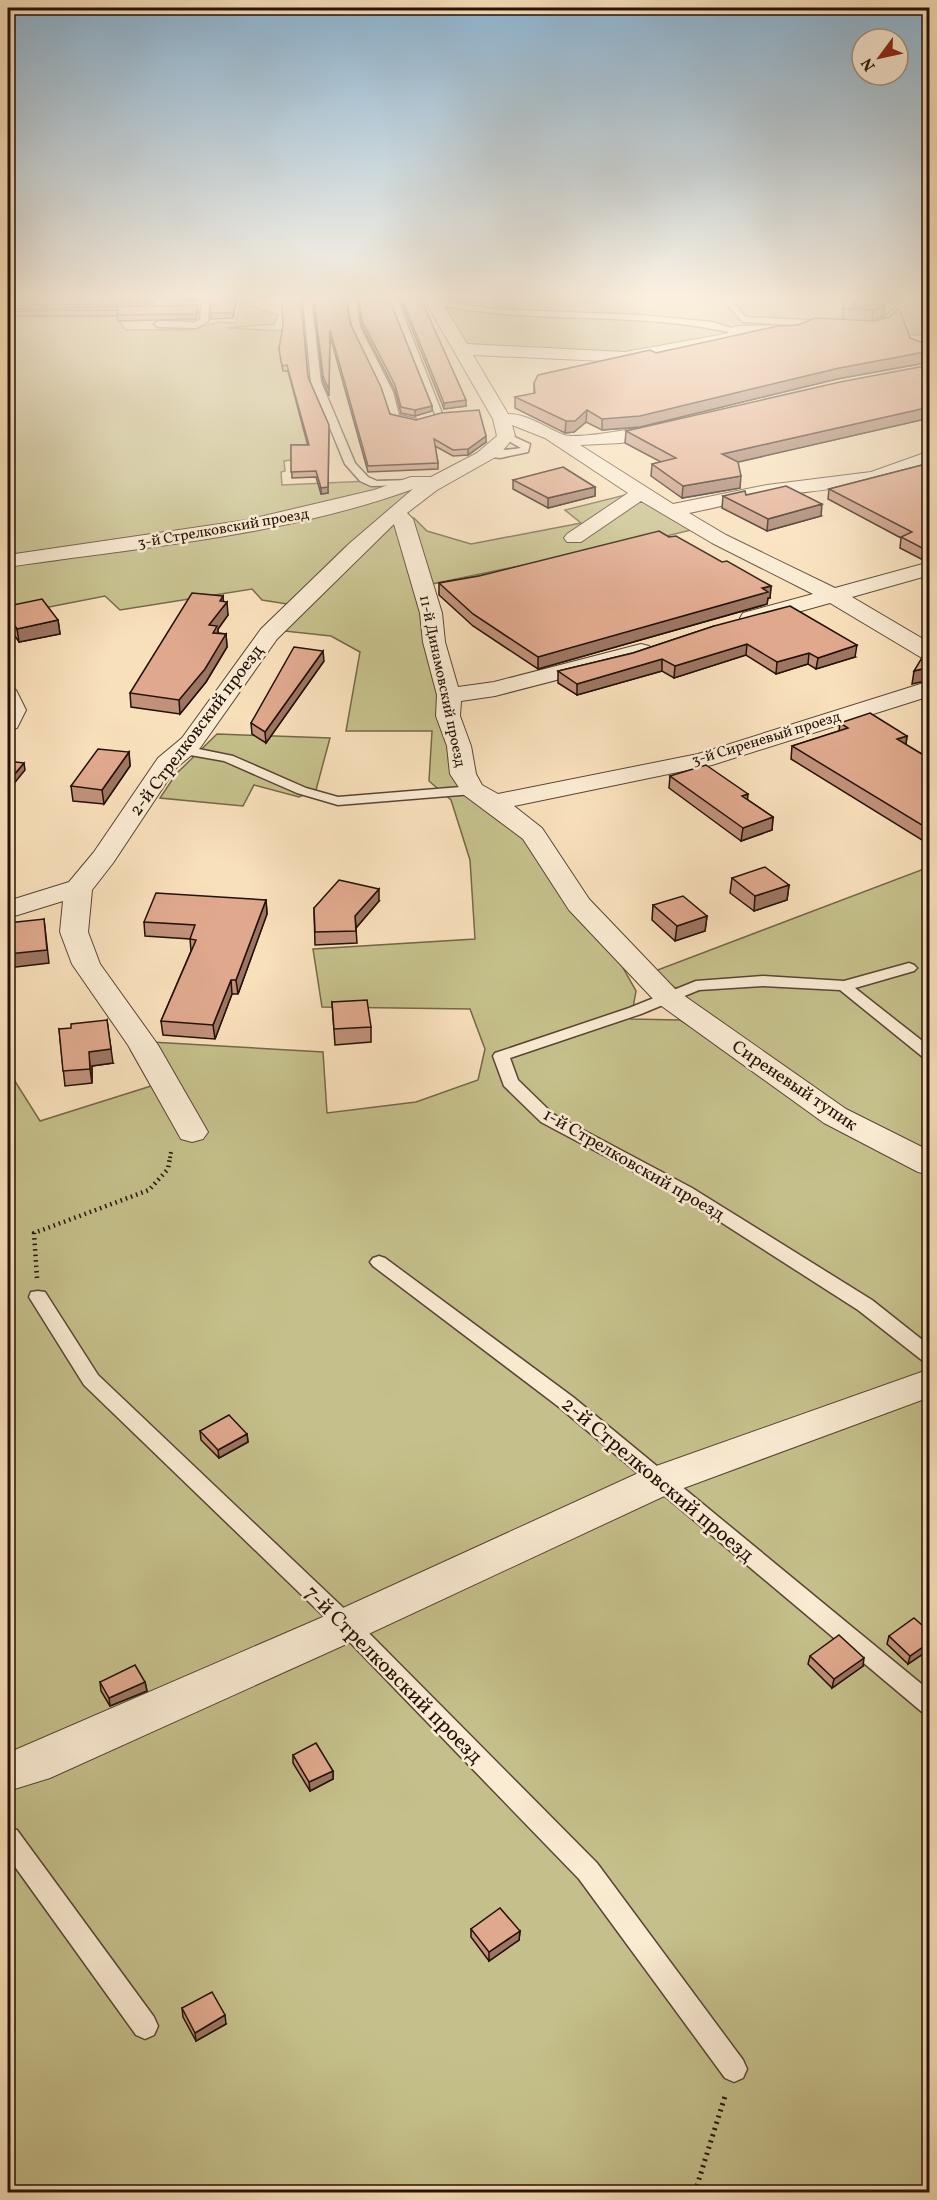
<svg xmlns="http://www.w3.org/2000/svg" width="937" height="2200" viewBox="0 0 937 2200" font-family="Vollkorn,serif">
	<rect width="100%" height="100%" fill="#f8e0bb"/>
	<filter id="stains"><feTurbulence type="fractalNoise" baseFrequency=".00333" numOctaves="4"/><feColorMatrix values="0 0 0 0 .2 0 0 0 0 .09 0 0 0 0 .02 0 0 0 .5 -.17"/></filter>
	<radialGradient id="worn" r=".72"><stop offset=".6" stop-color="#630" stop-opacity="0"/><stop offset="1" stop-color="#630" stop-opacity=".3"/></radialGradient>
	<g fill="#c5c08b" stroke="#746848" stroke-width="1.5">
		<polygon points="241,299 253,299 251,306 278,315 274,324 228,328 283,331 288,371 309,451 291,460 284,461 285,471 281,472 282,485 390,480 392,485 418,486 343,549 287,604 262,600 252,589 120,610 105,596 8,615 8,317 119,316 118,321 126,330 187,330 220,322 236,323"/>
		<polygon points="441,299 929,299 929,336 869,331 729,334 638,353 467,344 441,304"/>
		<polygon points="633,493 695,529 549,565 543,561 427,585 409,519 414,518 427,531 471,544 581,523 565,510"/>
		<polygon points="396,522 422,614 455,772 522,834 618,959 636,991 631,1019 680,1020 929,1174 929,2192 8,2192 8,1319 11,1317 8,1312 8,1070 40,1121 151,1086 130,1049 151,1042 323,1052 327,1113 416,1102 478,1080 485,1049 470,1009 322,1007 313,949 475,939 470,860 451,800 429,781 432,731 346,731 360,652 331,636 284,631"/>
		<polygon points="217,734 330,738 316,790 299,797 254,785 243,806 160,798 176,774"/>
		<polygon points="929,867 929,1152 844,1109 692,1002 655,971"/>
	</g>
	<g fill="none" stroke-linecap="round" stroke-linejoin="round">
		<g stroke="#594532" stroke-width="3">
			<g id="lane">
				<polygon points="41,299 50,299 38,311 32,311 32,307"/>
				<polygon points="157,299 165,299 155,309 74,312 70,310 74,308 153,305"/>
				<polygon points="303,299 311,299 321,382 355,463 368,477 377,481 411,480 415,481 415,485 371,486 360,481 345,464 311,382"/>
				<polygon points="348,299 356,299 360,327 393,392 399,415 416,419 416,423 390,417 383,392 352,327"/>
				<polygon points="389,299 397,299 443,416 435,414"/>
				<path d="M 430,299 L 491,309 L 639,315 L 712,322 L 741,331 L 737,334 C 636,309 531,326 430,303 Z"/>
				<polygon points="722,299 731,299 745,317 824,321 828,324 824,327 743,322"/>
				<polygon points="906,299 915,299 885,326 879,326 879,322"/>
				<polygon points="202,303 209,305 208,321 197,328 158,327 154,324 158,321 195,322 200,320"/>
				<path d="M 506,433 L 530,444 L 528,452 L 500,458 L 485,456 L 485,452 C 497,450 509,450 521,448 L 503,438 L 503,434 Z"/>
				<polygon points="184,746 233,756 306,788 338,797 473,786 480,790 473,794 338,805 297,793 224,761 179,753 179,747"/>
				<polygon points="909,963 914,965 917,968 914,971 855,988 930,1047 930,1060 924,1058 840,990 763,986 699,990 641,1014 510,1058 518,1080 553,1114 692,1188 872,1300 930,1346 930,1363 923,1361 858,1310 680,1196 541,1122 504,1086 493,1056 495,1053 629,1008 696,981 763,976 844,981"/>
				<polygon points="379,1256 385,1258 573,1397 930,1691 930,1714 922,1712 559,1407 373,1266 370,1262 373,1258"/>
				<polygon points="38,1291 45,1292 98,1375 355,1619 597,1863 743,2060 747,2069 743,2078 734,2082 725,2078 579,1879 339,1631 84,1385 29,1297 31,1292"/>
				<polygon points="8,1827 17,1830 154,2017 158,2026 154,2035 145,2039 136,2035 8,1857"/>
			</g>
		</g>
		<g stroke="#594532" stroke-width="2">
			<g id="street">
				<path d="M 424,299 L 440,299 L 467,344 L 625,352 L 714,336 L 728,333 L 731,328 L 737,326 L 803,325 L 805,328 L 797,333 L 742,336 L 740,339 L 625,362 L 473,355 L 508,414 C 528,414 546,428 564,435 C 579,440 647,426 666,423 L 672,424 L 675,428 L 672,432 L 666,433 L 621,443 L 580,445 L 673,504 L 767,485 L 871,472 L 930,451 L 930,464 C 878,488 821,489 766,497 C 740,501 715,508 689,513 L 726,535 L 835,588 L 930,562 L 930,575 L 852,597 L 930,643 L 930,660 L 922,658 L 830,603 L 751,625 L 743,623 L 740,618 L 743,613 L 813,594 L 712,543 L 641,501 L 581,542 L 567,542 L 564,538 L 567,534 L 628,493 L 545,438 L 512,425 L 515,436 L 499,455 L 437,490 L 407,513 L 413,519 L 442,613 L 445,642 L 458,687 L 494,682 L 641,644 L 649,646 L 652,651 L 649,656 L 495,696 L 461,701 L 460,716 L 471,746 L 476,774 L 482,785 L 498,794 L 698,754 L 930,681 L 930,696 L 712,765 L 514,806 L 542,828 L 589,899 L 676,990 L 846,1109 L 930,1151 L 930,1175 L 918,1172 L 824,1123 L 656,1002 L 569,910 L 523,839 L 464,795 L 450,774 L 447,746 L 436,716 L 437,695 L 423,642 L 420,613 L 394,524 L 277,639 L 200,748 L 176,768 L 113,863 L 92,890 L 88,932 L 100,964 L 158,1045 L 208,1132 L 203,1139 L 192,1142 L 181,1139 L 128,1045 L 72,964 L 60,932 L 63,901 L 8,918 L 8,901 L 69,882 L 94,852 L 158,758 L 182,738 L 261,629 L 350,543 L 413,489 C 284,536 143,547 8,567 L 8,555 L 247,520 L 374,490 L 411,477 L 431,477 L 477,453 L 497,436 L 493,419 Z"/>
				<polygon points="8,688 16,690 26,710 17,728 8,730"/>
				<polygon points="930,1369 930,1397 673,1492 362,1637 50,1778 8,1791 8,1753 332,1613 645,1470"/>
			</g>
		</g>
		<polyline stroke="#241105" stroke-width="4" stroke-dasharray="1.5 3" stroke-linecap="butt" points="170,1158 171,1152"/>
		<polyline stroke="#241105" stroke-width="4.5" stroke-dasharray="1.5 4" stroke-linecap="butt" points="37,1278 34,1233 149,1190 168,1169 170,1157"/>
		<polyline stroke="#241105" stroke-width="5" stroke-dasharray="2 4.5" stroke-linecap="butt" points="695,2192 726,2093"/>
		<use href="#lane" fill="#faebd3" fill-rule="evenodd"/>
		<use href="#street" fill="#faebd3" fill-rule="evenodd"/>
	</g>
	<g fill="#c1917a" stroke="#241105" stroke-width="1.5">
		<polygon points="8,299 155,299 152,303 8,306"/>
		<polygon points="166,299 201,299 200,301 166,302"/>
		<polygon points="212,299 237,299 233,318 211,319 210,313"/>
		<polygon points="313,299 350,323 390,414 486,442 468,455 453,456 435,446 438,463 438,469 368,472 330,336 329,396 323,381"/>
		<polygon points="358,299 389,299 432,406 432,411 415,416 401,413 395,391 362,326"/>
		<polygon points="400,299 421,299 466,406 444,409"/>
		<polygon points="842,299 857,299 854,309 885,305 883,316 872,321 910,338 930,346 930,362 837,379 640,427 602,430 586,422 574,432 565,433 515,408 515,397 534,394 534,383 656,353 798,325 843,319"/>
		<polygon points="8,309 199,310 196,319 118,321 117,316 8,316"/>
		<polygon points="279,349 308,377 328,493 321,494 316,477 292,478 291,445 308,445 288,371 283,371"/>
		<polygon points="930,365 930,418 737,462 740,488 682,498 651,476 652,464 661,462 625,443 626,431"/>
		<polygon points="930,463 930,560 925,561 900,548 901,538 828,499 829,489"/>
		<polygon points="513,480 595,487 595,496 548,508 513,489"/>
		<polygon points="746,495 821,516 767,531 722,508 723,496"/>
		<polygon points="669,537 771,586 770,598 768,598 767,604 538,669 473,626 439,595 439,583 479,576"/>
		<polygon points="223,596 223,601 228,615 218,629 218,633 226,634 227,647 206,682 180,714 131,707 130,693"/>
		<polygon points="8,606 58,620 60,634 19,642 8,626"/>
		<polygon points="714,626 855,657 816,669 808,664 776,674 746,655 674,678 662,671 577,695 558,683 558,671 633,653"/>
		<polygon points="324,661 266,743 252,734 251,723"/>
		<polygon points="840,723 907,736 906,745 930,759 930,845 791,759 792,746 839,731"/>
		<polygon points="129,752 130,766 104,804 73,801 71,786"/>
		<polygon points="670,776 748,800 773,817 772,830 741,841 669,788"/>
		<polygon points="732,878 789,885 787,900 754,911 730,893"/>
		<polygon points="266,900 267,914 238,994 232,994 215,1039 163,1035 161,1021 191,951 190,939 145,936 144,922"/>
		<polygon points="379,901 356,928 357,943 315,945 314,908"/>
		<polygon points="653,905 707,916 705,931 675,941 652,920"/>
		<polygon points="332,1002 371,1027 371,1042 335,1045"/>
		<polygon points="59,1029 113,1063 92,1066 92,1083 65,1086"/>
		<polygon points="200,1431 247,1434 248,1442 219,1458 201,1440"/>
		<polygon points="930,1632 930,1649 908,1664 887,1644 889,1636"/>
		<polygon points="810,1656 863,1666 832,1688 808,1664"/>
		<polygon points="100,1682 145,1682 147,1691 110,1706 101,1691"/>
		<polygon points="293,1755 333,1771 333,1779 310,1791 293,1763"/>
		<polygon points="471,1929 520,1931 519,1940 489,1961 471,1937"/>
		<polygon points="182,2008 226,2024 196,2041 183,2017"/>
	</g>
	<g fill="#9d7663" stroke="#241105" stroke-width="1.5">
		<polygon points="236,299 237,299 233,318 233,313"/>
		<polygon points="855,299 857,299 854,309 852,309"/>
		<polygon points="885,305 883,316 872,321 873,310"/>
		<polygon points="930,351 930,362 837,379 640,427 602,430 602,419 839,368"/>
		<polygon points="466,400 466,406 444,409 444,403"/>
		<polygon points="432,406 432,411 415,416 415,410"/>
		<polygon points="930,407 930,418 721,466 722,454"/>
		<polygon points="587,410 586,422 574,432 565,433 566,421"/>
		<polygon points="329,431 328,493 321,494 321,488"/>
		<polygon points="486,436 486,442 468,455 468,449"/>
		<polygon points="741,476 740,488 682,498 683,486"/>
		<polygon points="595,487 595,496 548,508 548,498"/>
		<polygon points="822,504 821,516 767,531 768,519"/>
		<polygon points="926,550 930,550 930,560 925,561"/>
		<polygon points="771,586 770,598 768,598 767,604 538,669 538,657"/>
		<polygon points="223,596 224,606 227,602 228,615 218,629 218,639 209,625 220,601"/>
		<polygon points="58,620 60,634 19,642 17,629"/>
		<polygon points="226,634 227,647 206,682 180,714 179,700"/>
		<polygon points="747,644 746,655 674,678 675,666"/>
		<polygon points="857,645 855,657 816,669 818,658"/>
		<polygon points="323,651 324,661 266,743 265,732"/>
		<polygon points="809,653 808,664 776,674 777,662"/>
		<polygon points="662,659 662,671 577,695 577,684"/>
		<polygon points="930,667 930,680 912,684 914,671"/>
		<polygon points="907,736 905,749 897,739"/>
		<polygon points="129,752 130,766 104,804 102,790"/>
		<polygon points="24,763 25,770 8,791 8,782"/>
		<polygon points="748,794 747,807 742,796"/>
		<polygon points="773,817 772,830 741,841 743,828"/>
		<polygon points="789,885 787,900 754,911 755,896"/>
		<polygon points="379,889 379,901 356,928 355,916"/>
		<polygon points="266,900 267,914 238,994 236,980"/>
		<polygon points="707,916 705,931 675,941 677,926"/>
		<polygon points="44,919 49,963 8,968 8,954"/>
		<polygon points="231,980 232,994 215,1039 213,1025"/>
		<polygon points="107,1020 113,1063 92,1066 92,1083 90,1069 89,1052"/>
		<polygon points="247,1434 248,1442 219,1458 218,1450"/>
		<polygon points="930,1642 930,1649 908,1664 910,1656"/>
		<polygon points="864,1658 863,1666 832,1688 834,1679"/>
		<polygon points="145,1682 147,1691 110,1706 109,1698"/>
		<polygon points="333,1771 333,1779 310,1791 309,1782"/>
		<polygon points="520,1931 519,1940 489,1961 489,1952"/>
		<polygon points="225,2015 226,2024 196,2041 195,2033"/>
	</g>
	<g fill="#e0a98e" stroke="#241105" stroke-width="1.5">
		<polygon points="8,299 67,299 8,300"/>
		<polygon points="212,299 236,299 233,313 210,313"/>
		<polygon points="281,299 301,299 308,377 329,425 328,487 321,488 316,471 291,472 291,445 309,445 287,365 282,366 279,349 283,325"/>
		<polygon points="314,299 346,299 350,323 381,387 390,414 416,420 441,413 479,410 486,436 468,449 453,450 434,439 438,463 368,466 330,330 329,390 323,376"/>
		<polygon points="359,299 389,299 432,406 415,410 401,407 395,385 362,321"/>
		<polygon points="402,299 421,299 466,400 444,403"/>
		<polygon points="844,299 855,299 852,309 875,304 885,305 873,310 844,309"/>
		<polygon points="198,305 196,314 117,315 118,310 8,311 8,309"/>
		<polygon points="899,308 910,338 930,346 930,351 839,368 640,416 602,419 587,410 575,421 566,421 515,397 535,393 534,383 538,375 650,350 656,353 778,326 798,325 815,318 874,321 889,317"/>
		<polygon points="930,365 930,407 722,454 738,462 741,476 683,486 652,464 676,458 626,431 840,382"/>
		<polygon points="930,463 930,550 926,550 901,537 912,532 829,489"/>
		<polygon points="563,467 595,487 548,498 513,480"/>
		<polygon points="786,486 822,504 768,519 723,496 745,491 746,495"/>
		<polygon points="659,531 669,537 676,536 722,562 727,561 771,586 762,588 768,592 538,657 473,614 439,583 479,576"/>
		<polygon points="192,593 223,596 220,601 227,602 209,625 217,626 213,633 226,634 205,669 179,700 130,693"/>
		<polygon points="42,599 58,620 17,629 8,615 8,606"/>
		<polygon points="790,606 857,645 818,658 809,653 777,662 747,644 675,666 662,659 577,684 558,671 633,653 714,626"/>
		<polygon points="294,647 323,651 265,732 251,723"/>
		<polygon points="923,656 930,659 930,667 914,671"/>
		<polygon points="870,713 907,736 897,739 930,759 930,830 792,746 848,728 840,723"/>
		<polygon points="98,749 129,752 102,790 71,786"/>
		<polygon points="8,761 24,763 8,782"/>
		<polygon points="706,765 748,794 742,796 773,817 743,828 670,776"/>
		<polygon points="765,867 789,885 755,896 732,878"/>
		<polygon points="339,880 379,889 355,916 356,931 315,932 314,908"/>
		<polygon points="156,893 266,900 236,980 231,980 213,1025 161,1021 196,940 190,939 195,925 144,922"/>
		<polygon points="683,896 707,916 677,926 653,905"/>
		<polygon points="44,919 47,950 8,954 8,923"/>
		<polygon points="367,1000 371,1027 334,1029 332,1002"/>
		<polygon points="107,1020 111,1049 89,1052 90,1069 63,1071 59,1029 71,1028 71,1024"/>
		<polygon points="229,1415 247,1434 218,1450 200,1431"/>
		<polygon points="914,1618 930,1632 930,1642 910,1656 889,1636"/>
		<polygon points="839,1635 864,1658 834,1679 810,1656"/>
		<polygon points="135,1665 145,1682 109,1698 100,1682"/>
		<polygon points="316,1743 333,1771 309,1782 293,1755"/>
		<polygon points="500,1908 520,1931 489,1952 471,1929"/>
		<polygon points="212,1992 225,2015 195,2033 182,2008"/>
	</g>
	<linearGradient id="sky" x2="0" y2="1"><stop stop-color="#8cb6d6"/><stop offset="0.49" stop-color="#fcf1e0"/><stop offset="1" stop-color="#fcf1e0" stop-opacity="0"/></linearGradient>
	<rect width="937" height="607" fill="url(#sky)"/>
	<g text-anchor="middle" stroke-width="5" stroke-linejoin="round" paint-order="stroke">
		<g font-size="15" fill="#241105" stroke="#faebd3">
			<text transform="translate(223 528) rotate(-10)" y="5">3-й Стрелковский проезд</text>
			<text transform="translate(443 681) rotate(78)" y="5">11-й Динамовский проезд</text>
			<text transform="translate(766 738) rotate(-17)" y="5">3-й Сиреневый проезд</text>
		</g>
		<g font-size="18" fill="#241105" stroke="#faebd3">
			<text transform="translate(196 730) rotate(-53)" y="6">2-й Стрелковский проезд</text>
			<text transform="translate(795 1085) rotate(34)" y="6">Сиреневый тупик</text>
			<text transform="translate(634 1164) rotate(30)" y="6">1-й Стрелковский проезд</text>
		</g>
		<g font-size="21" fill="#241105" stroke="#faebd3">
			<text transform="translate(658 1479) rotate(40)" y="7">2-й Стрелковский проезд</text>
			<text transform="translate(394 1674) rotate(45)" y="7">7-й Стрелковский проезд</text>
		</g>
	</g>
	<rect width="937" height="2200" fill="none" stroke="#f8e0bb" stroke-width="30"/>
	<rect x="9" y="9" width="919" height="2182" fill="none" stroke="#241105" stroke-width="3"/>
	<rect x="15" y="15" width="907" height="2170" fill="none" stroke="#241105" stroke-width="1.5"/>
	<g transform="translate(880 57) rotate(237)"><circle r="28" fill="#faebd3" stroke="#a49481" stroke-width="1.5"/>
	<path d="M0-4.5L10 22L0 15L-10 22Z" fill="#8f2418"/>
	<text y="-9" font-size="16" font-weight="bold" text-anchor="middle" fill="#241105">N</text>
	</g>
	<rect width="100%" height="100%" filter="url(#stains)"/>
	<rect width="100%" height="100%" fill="url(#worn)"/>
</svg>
